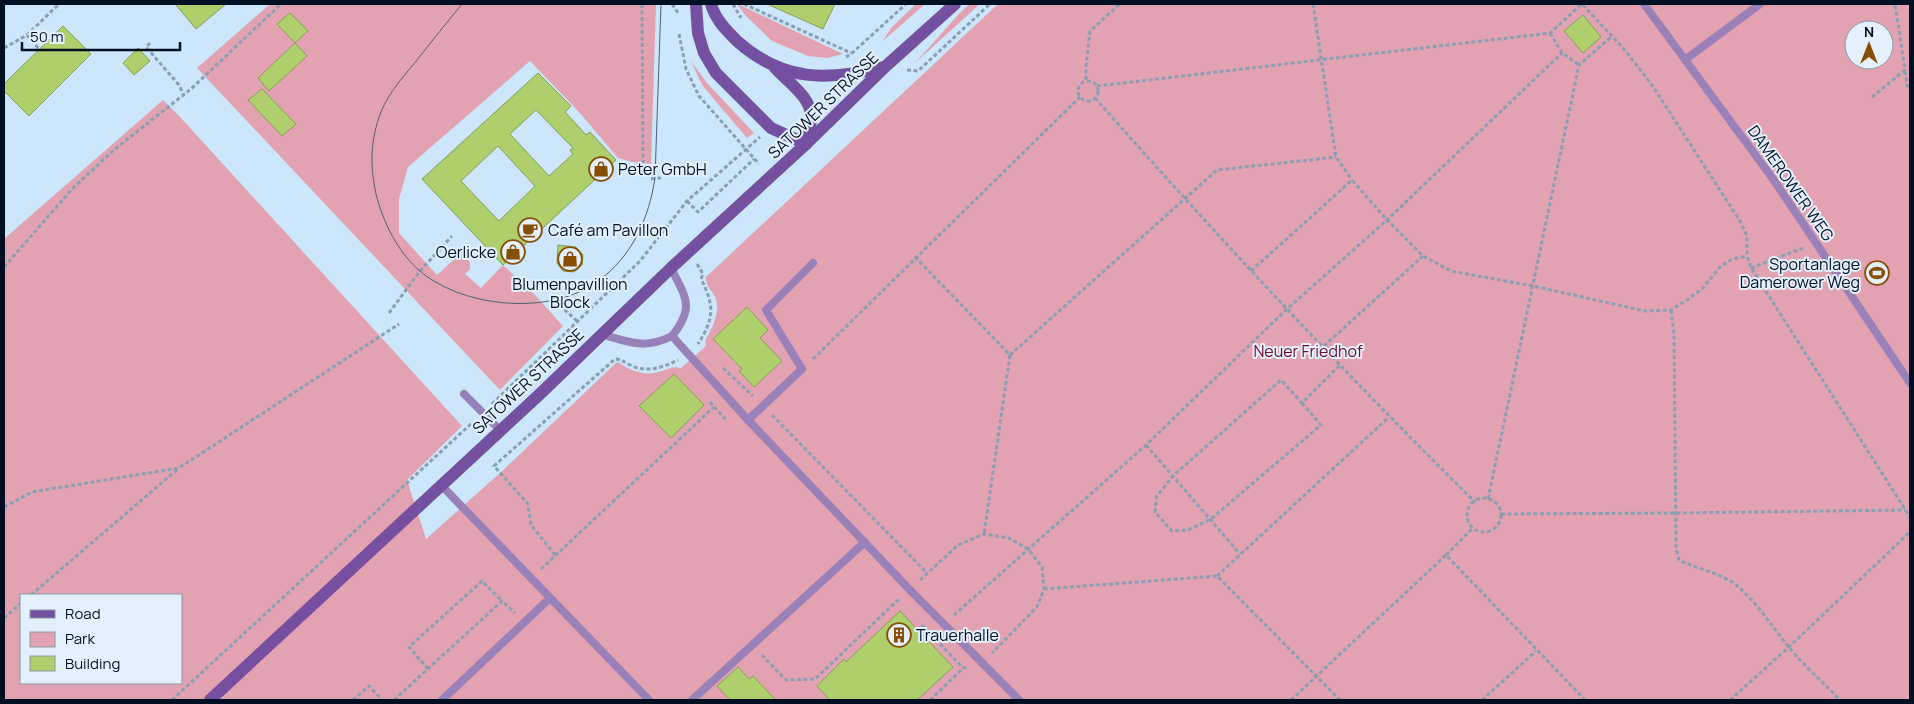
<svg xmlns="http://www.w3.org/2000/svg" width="1914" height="704" viewBox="0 0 1914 704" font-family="Manrope,sans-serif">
	<rect width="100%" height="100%" fill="#cce6fc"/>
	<g fill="#e3a2b1" fill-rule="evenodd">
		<polygon points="270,4 656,4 651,164 632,162 618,158 579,112 530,61 408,167 399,199 399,233 437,275 459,255 466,256 470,263 470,269 465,274 481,288 503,265 536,296 563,326 500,390 197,68"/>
		<polygon points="737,4 738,4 843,54 827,58 808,56 772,41 746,16"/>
		<polygon points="916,4 925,4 883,41 891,28"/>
		<polygon points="969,4 980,4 915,63 958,15"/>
		<path d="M 998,4 L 1910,4 L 1910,700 L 4,700 L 4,239 L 163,100 L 180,117 L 462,426 L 407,480 L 426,539 L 500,473 L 617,362 C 632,371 645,377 662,371 C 670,369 672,366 681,368 L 706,346 L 705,341 C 712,328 720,314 716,299 C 713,291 705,286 706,277 ZM 1854,30 L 1884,30 L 1884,60 L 1854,60 ZM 21,595 L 181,595 L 181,683 L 21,683 Z"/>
		<polygon points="691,61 707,83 754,133 747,138 702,85"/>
	</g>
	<g fill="#afce6c" stroke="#859d53" fill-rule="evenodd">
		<polygon points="175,4 226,4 196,29"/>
		<polygon points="767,4 835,4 823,29"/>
		<polygon points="290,13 308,31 295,43 277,24"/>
		<polygon points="1583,15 1601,37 1583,53 1564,31"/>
		<polygon points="63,26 91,54 29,116 4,91 4,84"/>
		<polygon points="295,43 307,56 269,91 258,78"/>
		<polygon points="138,48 150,61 134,75 123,63"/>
		<path d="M 538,73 L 571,106 L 565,112 L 586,135 L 590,132 L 616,160 L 503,265 L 422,179 ZM 536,110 L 573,148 L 570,150 L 573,154 L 549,176 L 510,134 ZM 498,146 L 535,186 L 499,221 L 461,181 Z"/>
		<polygon points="262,89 296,124 282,136 248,100"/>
		<polygon points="558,245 576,247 583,255 582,265 574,272 563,271 557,263"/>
		<polygon points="747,307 768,330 760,338 782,361 754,387 739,371 742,369 713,339"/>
		<polygon points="674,374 704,405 671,438 639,406"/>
		<polygon points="900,611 953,667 917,700 830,700 817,686 844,659 846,662"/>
		<polygon points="738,667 749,679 753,676 776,700 730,700 717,686"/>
	</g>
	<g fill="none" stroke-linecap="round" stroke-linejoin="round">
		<g stroke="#879eb3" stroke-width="3" stroke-dasharray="4 2.5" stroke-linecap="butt">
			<polyline points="642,4 643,163"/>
			<polyline points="672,4 679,14"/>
			<polyline points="733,4 741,18"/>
			<polyline points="744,4 851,53"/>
			<polyline points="1313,4 1336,157 1352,180"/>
			<polyline points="1550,33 1562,53 1579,65"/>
			<polyline points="679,34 686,69 699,96 759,164"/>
			<polyline points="27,35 39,49"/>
			<polyline points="150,43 146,47 179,85 184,95"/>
			<polyline points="4,48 27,35 59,4"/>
			<polyline points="846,57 851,54 906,4"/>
			<polyline points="907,70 918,71 990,4"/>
			<polyline points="1905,71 1907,85 1910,90"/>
			<polyline points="1086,80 1086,67 1090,31 1120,4"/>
			<circle cx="1088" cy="91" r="10"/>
			<polyline points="1097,86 1550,33 1582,4 1624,49 1652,85 1740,221 1747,236 1747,256 1751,268 1910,517"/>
			<polyline points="1872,97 1905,70 1895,4"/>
			<path d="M 1095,98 C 1218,237 1343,372 1475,502"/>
			<polyline points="651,179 661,178"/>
			<polyline points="687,201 698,212 754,159"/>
			<polyline points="915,257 1010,355 984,534"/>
			<path d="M 697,264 L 703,274 L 701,279 C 715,306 714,319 698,344"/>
			<polyline points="4,267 73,188 115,149 191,89 281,4"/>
			<polyline points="1751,268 1803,248"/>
			<polyline points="1251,271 1352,180 1387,220 1423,256 1451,271 1533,286 1645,311 1671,310 1687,300 1702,289 1720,267 1732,259 1747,256"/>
			<polyline points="552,295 555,301 577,321"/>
			<path d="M 1671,310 L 1674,334 L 1676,548 L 1679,560 C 1697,569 1718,572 1735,584 C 1756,601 1771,625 1787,645 C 1803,665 1823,682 1840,700"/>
			<polyline points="389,313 420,271 452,236"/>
			<polyline points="1324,346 1423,256"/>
			<polyline points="1010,355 1217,170 1336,157"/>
			<polyline points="813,359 1080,97"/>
			<polyline points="723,368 753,396"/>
			<polyline points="710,402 726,420"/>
			<polyline points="1302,403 1321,425 1211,519 1188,530 1172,531 1155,512 1157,496 1173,476 1281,380 1302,403 1340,365"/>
			<polyline points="492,404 640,261 687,201 760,137"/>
			<polyline points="772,415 927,573"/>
			<polyline points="1146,445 1240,554"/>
			<circle cx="1484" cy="515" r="17"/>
			<polyline points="1488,499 1579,65 1611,37"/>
			<polyline points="4,507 32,492 179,468 399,324"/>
			<polyline points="1501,514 1676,513 1905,510"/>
			<path d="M 555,555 L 531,525 L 528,504 L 494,466 L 615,359 C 621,359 624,362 630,365 C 646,373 662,368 678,360"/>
			<polyline points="1446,555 1473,528"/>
			<polyline points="541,569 714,407"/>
			<polyline points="1217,576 1389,417"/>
			<polyline points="920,580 958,545 984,534 1009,538 1028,549 1042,567 1044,589 1037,607 992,653"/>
			<polyline points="1044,589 1217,576 1340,700"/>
			<polyline points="31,595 179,468"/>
			<polyline points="954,615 1146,445 1287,309 1387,220 1562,53"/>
			<polyline points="4,618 21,603"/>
			<polyline points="922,625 963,668"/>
			<polyline points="762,655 786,680 815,679 898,600 900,603"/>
			<polyline points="428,669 409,647 482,581 502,601"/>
			<polyline points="172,700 473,422"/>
			<polyline points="353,700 369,686 382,700"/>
			<polyline points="394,700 502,601 515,613"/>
			<polyline points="930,700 963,668 968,667"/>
			<polyline points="1291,700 1446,555 1585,700"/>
			<polyline points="1482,700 1536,651"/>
			<polyline points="1730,700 1789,647 1910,532"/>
		</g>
		<g stroke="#9880b8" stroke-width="8">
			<polyline points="1644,4 1773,179 1910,383"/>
			<polyline points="1686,59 1760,4"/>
			<path d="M 671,268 C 686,298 695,307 672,336 L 748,420 L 909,589 L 1019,700"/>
			<path d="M 601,334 C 629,342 644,350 672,336"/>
			<polyline points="464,394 500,430"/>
			<polyline points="748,420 802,369 766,310 813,263"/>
			<polyline points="441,485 649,700"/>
			<polyline points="442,700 550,598"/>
			<polyline points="692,700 865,542"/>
		</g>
		<g stroke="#754fa0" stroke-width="12">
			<polyline points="696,4 698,33 704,53 716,73 771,128 806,144"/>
			<path d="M 711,4 C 715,19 726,30 737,41 C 783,82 827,81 884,67"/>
			<path d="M 775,68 C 787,81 812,98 811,117 C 811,126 808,136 806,144"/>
			<polyline points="210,700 541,393 671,268 806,144 886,66 955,4"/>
		</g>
		<path stroke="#4e6175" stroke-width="1" d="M 462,4 C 447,22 432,41 417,60 C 404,76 389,92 381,112 C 370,140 370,166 376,194 C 383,222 398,253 421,272 C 465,308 551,316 598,281 C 632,257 649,218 655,178 L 661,4"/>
	</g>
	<defs>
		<g id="shop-ring" transform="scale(1.25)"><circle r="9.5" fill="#e4f1fc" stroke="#884e03" stroke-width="1.5"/><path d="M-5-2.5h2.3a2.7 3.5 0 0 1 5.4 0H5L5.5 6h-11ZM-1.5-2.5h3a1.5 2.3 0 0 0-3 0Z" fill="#884e03"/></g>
		<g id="cafe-ring" transform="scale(1.25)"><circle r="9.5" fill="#e4f1fc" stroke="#884e03" stroke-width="1.5"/><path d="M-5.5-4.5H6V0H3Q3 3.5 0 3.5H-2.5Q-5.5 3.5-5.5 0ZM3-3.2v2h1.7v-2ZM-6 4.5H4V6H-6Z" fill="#884e03"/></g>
		<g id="stadium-ring" transform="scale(1.25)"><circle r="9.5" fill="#e4f1fc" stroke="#884e03" stroke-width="1.5"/><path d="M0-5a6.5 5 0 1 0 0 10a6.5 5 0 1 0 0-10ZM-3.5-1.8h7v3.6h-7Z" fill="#884e03"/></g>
		<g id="building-ring" transform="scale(1.25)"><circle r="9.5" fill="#e4f1fc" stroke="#884e03" stroke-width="1.5"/><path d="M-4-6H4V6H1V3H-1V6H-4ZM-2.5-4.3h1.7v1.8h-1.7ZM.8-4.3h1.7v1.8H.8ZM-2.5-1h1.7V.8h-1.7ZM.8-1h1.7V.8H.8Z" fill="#884e03"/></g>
	</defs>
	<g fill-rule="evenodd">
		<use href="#shop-ring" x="601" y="169"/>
		<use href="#cafe-ring" x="530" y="230"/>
		<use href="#shop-ring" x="513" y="252"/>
		<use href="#shop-ring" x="570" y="259"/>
		<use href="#stadium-ring" x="1877" y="273"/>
		<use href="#building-ring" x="899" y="635"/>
	</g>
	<g text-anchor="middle" stroke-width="4" stroke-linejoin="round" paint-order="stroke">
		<g font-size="16" fill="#000f22" stroke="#e4f1fc">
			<text transform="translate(823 105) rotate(-44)" y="6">SATOWER STRASSE</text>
			<text transform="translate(1791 183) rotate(55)" y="6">DAMEROWER WEG</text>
			<text transform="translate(528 381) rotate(-43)" y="6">SATOWER STRASSE</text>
		</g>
		<g font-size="16" fill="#000f22" stroke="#e4f1fc" text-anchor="start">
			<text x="618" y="175">Peter GmbH</text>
			<text x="548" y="236">Café am Pavillon</text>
			<text x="496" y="258" text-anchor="end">Oerlicke</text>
			<text x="1860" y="270" text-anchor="end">Sportanlage<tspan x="1860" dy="18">Damerower Weg</tspan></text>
			<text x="570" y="290" text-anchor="middle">Blumenpavillion<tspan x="570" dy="18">Block</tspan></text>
			<text x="916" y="641">Trauerhalle</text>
		</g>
		<g font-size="16" fill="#6b0d33" stroke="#e4f1fc">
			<text x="1308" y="357">Neuer Friedhof</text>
		</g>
	</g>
	<rect width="1914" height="704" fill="none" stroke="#000f22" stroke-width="10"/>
	<rect x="20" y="594" width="162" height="90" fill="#e4f1fc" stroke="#8997a5"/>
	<rect x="30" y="610" width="25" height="8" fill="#754fa0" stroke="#8997a5"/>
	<text x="65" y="619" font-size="15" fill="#000f22">Road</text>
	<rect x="30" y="632" width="25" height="15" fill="#e3a2b1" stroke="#8997a5"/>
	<text x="65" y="644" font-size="15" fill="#000f22">Park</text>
	<rect x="30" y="656" width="25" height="15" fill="#afce6c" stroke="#8997a5"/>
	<text x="65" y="669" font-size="15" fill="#000f22">Building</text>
	<g transform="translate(1869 45)"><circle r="24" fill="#e4f1fc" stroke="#8997a5"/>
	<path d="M0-4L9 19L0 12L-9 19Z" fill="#884e03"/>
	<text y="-8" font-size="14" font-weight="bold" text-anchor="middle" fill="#000f22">N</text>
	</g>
	<path d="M22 42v8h158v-8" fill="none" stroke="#000f22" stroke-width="2.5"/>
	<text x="30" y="42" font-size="15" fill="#000f22" stroke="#e4f1fc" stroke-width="4" paint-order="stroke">50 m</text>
</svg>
